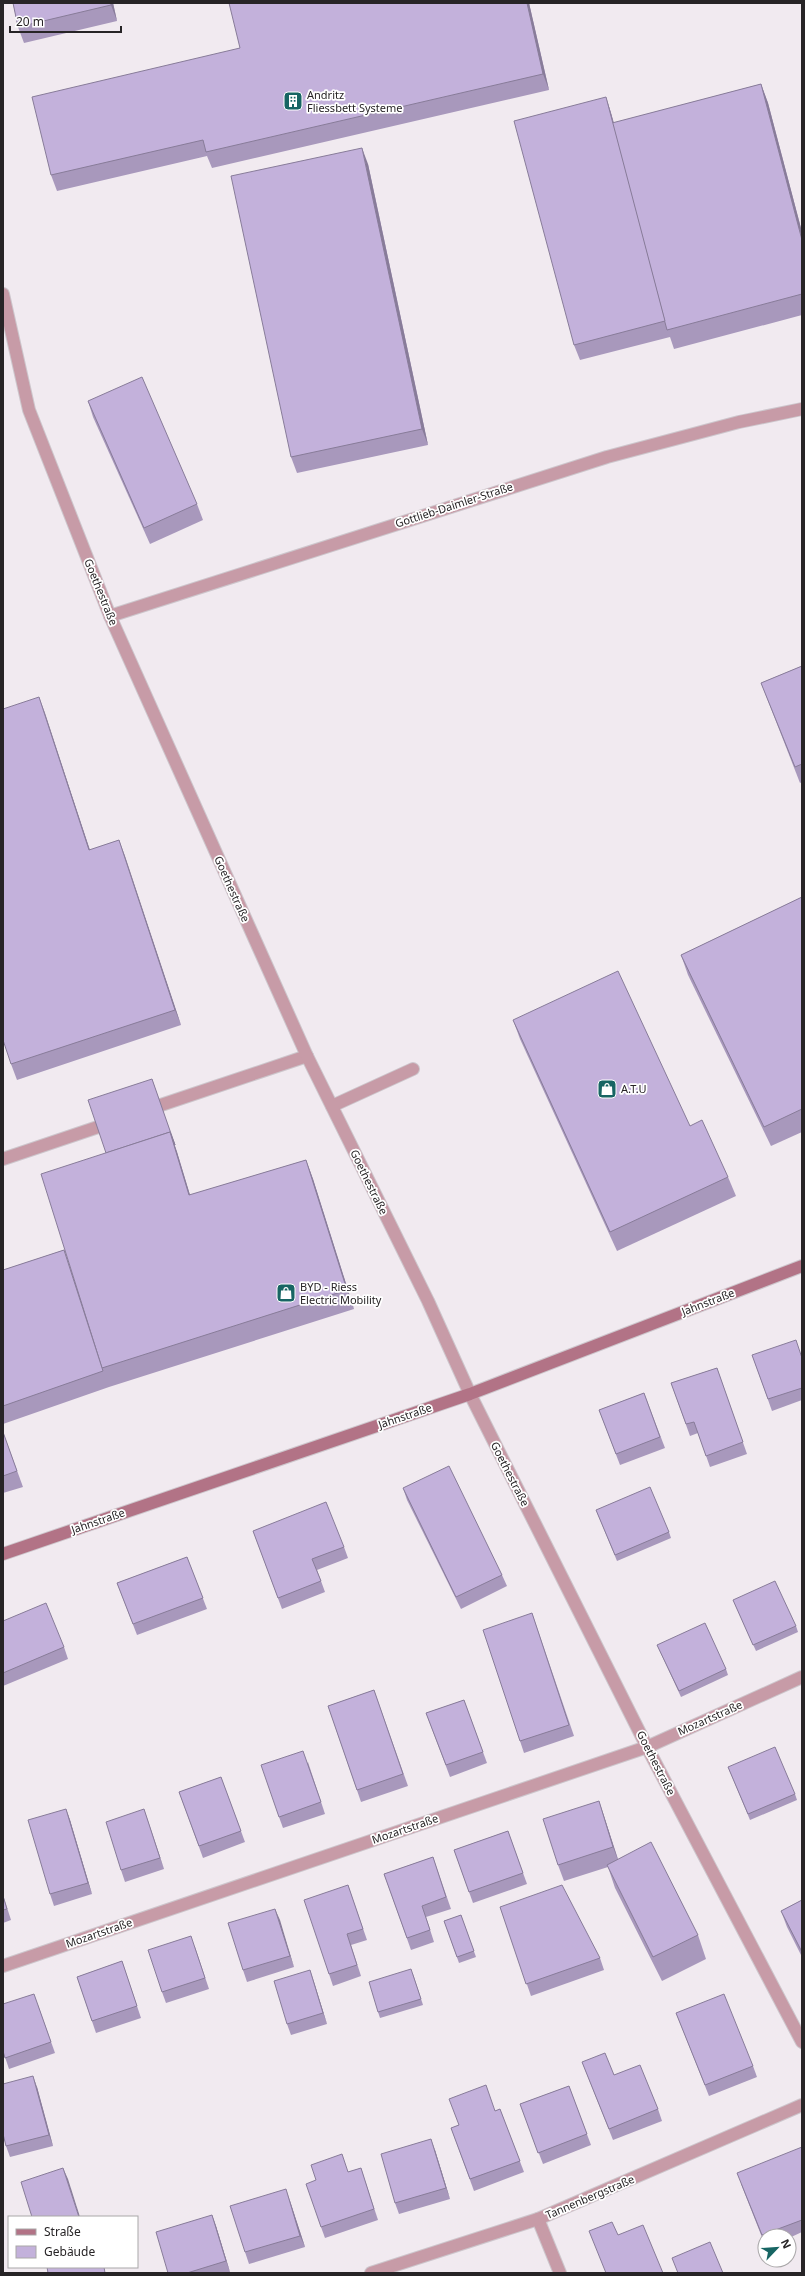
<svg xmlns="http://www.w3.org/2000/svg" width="805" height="2276" viewBox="0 0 805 2276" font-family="'Noto Sans',sans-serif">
	<rect width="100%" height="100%" fill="#f1eaf0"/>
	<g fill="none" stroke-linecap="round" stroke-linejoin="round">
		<g stroke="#cdc6cc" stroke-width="14">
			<g id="service">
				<polyline points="161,1105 307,1056"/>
				<polyline points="332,1106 413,1069"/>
				<polyline points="3,1159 98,1127"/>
			</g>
		</g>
		<g stroke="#cdc6cc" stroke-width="14">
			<g id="minor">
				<polyline points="3,294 29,410 110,616 307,1056 428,1301 470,1394 647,1747 802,2042"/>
				<polyline points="110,616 607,457 739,422 802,409"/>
				<polyline points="3,1966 647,1747 802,1677"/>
				<polyline points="538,2219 560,2273"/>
				<polyline points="371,2273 538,2219 802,2105"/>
			</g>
		</g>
		<g stroke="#cdc6cc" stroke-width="14">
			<polyline id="secondary" points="3,1554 470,1394 802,1266"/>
		</g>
		<use href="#service" stroke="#c79ba7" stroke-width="12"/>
		<use href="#minor" stroke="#c79ba7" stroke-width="12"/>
		<use href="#secondary" stroke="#b27386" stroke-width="12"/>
	</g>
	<g fill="#a898bc">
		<polygon points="13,3 113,3 117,21 24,43 18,27"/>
		<polygon points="529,3 549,90 212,168 207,156 57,191 51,175 240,48"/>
		<polygon points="761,84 768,103 802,232 802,315 674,349 670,337 580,360 574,345 606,97 611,113 614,123"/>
		<polygon points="368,164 428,445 297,473 291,457"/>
		<polygon points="88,401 197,504 203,520 150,544 93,417"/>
		<polygon points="802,666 802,782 800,783 761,683"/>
		<polygon points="39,697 90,850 119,840 181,1025 17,1080 11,1064"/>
		<polygon points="802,897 802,1132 771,1146 688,975 681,955"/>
		<polygon points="513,1020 690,1126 728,1177 736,1196 617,1251 520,1039"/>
		<polygon points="152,1079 177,1152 190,1195 306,1160 313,1179 354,1309 109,1387 3,1424 3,1270 64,1250 80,1297 106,1153"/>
		<polygon points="752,1355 802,1358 802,1400 772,1411"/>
		<polygon points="717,1368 747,1454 710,1467 698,1433 690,1436 671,1383"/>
		<polygon points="644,1393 665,1448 620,1465 599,1410"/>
		<polygon points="3,1432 23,1487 3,1493"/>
		<polygon points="403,1488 502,1575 507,1586 461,1609 407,1500"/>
		<polygon points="596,1510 669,1532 671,1538 617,1561"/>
		<polygon points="253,1531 344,1547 348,1558 317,1570 325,1592 282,1609"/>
		<polygon points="187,1557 207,1609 137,1635 117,1583"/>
		<polygon points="733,1600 796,1626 798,1632 756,1651"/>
		<polygon points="532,1613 574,1736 524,1753 520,1741"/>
		<polygon points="3,1621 64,1647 68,1659 3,1686"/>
		<polygon points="657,1645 726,1669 728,1675 681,1697"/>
		<polygon points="374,1690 408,1786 361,1802 328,1706"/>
		<polygon points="464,1700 487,1763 450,1777 426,1713"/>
		<polygon points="308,1762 325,1814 283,1828 279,1817"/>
		<polygon points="728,1767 795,1794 797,1800 750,1820"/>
		<polygon points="221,1777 245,1842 203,1858 179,1792"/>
		<polygon points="599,1801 618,1859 698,1935 706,1959 662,1981 615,1888 608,1867 564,1881 558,1865"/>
		<polygon points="66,1809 70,1820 92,1894 54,1906 50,1894"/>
		<polygon points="144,1809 164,1869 125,1882 121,1870"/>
		<polygon points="508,1831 527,1884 473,1903 454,1850"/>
		<polygon points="433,1857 451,1909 426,1917 434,1942 411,1950 384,1874"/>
		<polygon points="348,1885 367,1940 351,1945 361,1976 333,1986 329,1974"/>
		<polygon points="3,1895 11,1920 3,1923"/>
		<polygon points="802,1900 802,1957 787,1927 781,1911"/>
		<polygon points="500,1907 600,1958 604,1970 531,1996"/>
		<polygon points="275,1909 294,1967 247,1982 243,1970"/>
		<polygon points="461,1915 476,1957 459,1963 444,1921"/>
		<polygon points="195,1947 209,1989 166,2003 162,1992"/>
		<polygon points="122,1961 141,2018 96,2033 77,1977"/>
		<polygon points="310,1970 327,2024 291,2035 287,2024"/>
		<polygon points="413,1974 423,2005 380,2018 378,2012"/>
		<polygon points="38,2005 55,2053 9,2069 3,2051"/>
		<polygon points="676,2013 753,2066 757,2077 709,2096"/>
		<polygon points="582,2062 614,2075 658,2109 662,2121 613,2140"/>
		<polygon points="569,2086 591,2145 543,2164 520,2104"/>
		<polygon points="37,2087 53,2146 10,2157 6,2146"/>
		<polygon points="500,2109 524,2172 474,2191 451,2128"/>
		<polygon points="802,2147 802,2232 789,2238 789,2236 765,2236 765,2245 741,2184"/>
		<polygon points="435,2150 450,2199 399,2214 395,2203"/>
		<polygon points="361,2168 378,2220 325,2238 321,2227 348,2172"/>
		<polygon points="290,2201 305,2247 249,2264 245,2252"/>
		<polygon points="212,2215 216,2226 230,2272 228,2273 168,2273"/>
	</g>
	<g fill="#887c99">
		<polygon points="111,3 113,3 117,21 111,5"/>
		<polygon points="527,3 529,3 549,90 543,74"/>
		<polygon points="761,84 768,103 802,232 802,240"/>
		<polygon points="606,97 611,113 669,329"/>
		<polygon points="362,148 368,164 428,445 422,429"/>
		<polygon points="39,697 45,713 95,866 89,850"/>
		<polygon points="119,840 125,856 181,1025 175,1010"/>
		<polygon points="152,1079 177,1152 196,1215 189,1195"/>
		<polygon points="306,1160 313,1179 354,1309 347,1290"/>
		<polygon points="599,1801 604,1816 619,1863 613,1847"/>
		<polygon points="66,1809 70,1820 92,1894 88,1883"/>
		<polygon points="144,1809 164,1869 160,1858"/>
		<polygon points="275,1909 280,1920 294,1967 290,1956"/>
		<polygon points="310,1970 314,1982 327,2024 323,2013"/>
		<polygon points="33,2076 37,2087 53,2146 49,2135"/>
		<polygon points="431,2139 435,2150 450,2199 446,2188"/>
		<polygon points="63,2168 68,2179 80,2217 79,2217"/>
		<polygon points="286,2189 290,2201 305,2247 300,2236"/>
		<polygon points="212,2215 216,2226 230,2272 226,2261"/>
	</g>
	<g fill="#c3b1db" stroke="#887c99">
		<polygon points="13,3 111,3 111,5 18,27"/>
		<polygon points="229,3 527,3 543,74 206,152 203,140 51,175 32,97 240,48"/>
		<polygon points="761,84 802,240 802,294 667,330 612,123"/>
		<polygon points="606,97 665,321 574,345 514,121"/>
		<polygon points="362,148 422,429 291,457 231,176"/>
		<polygon points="142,377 197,504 144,528 88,401"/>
		<polygon points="802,666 802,764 795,767 761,683"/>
		<polygon points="39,697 89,850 119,840 175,1010 11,1064 3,1040 3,709"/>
		<polygon points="802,897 802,1109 764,1127 681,955"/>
		<polygon points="618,971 690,1126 702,1120 728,1177 610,1232 513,1020"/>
		<polygon points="152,1079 175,1145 170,1132 106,1153 88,1100"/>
		<polygon points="170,1132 189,1195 306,1160 347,1290 102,1368 41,1174"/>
		<polygon points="64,1250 103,1371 3,1406 3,1270"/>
		<polygon points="796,1340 802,1358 802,1388 768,1399 752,1355"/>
		<polygon points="717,1368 743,1442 706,1456 694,1422 686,1424 671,1383"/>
		<polygon points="644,1393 660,1437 616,1454 599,1410"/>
		<polygon points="3,1432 17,1471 3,1476"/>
		<polygon points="449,1466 502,1575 456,1597 403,1488"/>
		<polygon points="650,1487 669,1532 615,1555 596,1510"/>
		<polygon points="326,1502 344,1547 312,1559 321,1581 278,1598 253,1531"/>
		<polygon points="187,1557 203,1598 133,1624 117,1583"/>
		<polygon points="775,1581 796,1626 753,1645 733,1600"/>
		<polygon points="46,1603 64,1647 3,1673 3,1621"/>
		<polygon points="532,1613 569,1725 520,1741 483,1630"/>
		<polygon points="705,1623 726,1669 679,1691 657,1645"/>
		<polygon points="374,1690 403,1774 357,1790 328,1706"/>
		<polygon points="464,1700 483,1752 446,1765 426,1713"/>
		<polygon points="775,1747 795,1794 748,1814 728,1767"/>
		<polygon points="303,1751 321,1802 279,1817 261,1765"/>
		<polygon points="221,1777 241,1831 199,1846 179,1792"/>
		<polygon points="599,1801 613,1847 558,1865 543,1819"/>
		<polygon points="66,1809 88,1883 50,1894 28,1820"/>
		<polygon points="144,1809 160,1858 121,1870 106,1822"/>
		<polygon points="508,1831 523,1873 469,1892 454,1850"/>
		<polygon points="651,1842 698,1935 653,1957 607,1865"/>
		<polygon points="433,1857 446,1897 422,1906 430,1930 407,1938 384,1874"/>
		<polygon points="348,1885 363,1929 347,1934 357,1965 329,1974 304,1900"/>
		<polygon points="562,1885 600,1958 526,1984 500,1907"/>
		<polygon points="3,1896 7,1909 3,1910"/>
		<polygon points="802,1900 802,1952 781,1911"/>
		<polygon points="275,1909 290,1956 243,1970 228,1923"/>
		<polygon points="461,1915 474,1951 457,1957 444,1921"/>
		<polygon points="191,1936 205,1978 162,1992 148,1950"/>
		<polygon points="122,1961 137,2006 92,2021 77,1977"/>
		<polygon points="411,1969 421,1999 378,2012 369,1982"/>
		<polygon points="310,1970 323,2013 287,2024 274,1981"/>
		<polygon points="34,1994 51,2042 5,2058 3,2051 3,2004"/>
		<polygon points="724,1994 753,2066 705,2085 676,2013"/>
		<polygon points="605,2053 614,2075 640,2065 658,2109 609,2129 582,2062"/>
		<polygon points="33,2076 49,2135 6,2146 3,2134 3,2084"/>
		<polygon points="486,2085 495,2111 500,2109 520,2161 470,2179 451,2128 459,2125 449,2099"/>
		<polygon points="569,2086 587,2134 538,2153 520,2104"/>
		<polygon points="431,2139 446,2188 395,2203 381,2154"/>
		<polygon points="802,2147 802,2220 762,2235 737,2173"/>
		<polygon points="342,2154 348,2172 361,2168 374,2209 321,2227 306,2184 316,2180 311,2165"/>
		<polygon points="63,2168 79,2217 32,2217 21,2182"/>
		<polygon points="286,2189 300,2236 245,2252 230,2206"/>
		<polygon points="212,2215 226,2261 187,2273 168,2273 156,2232"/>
		<polygon points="612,2222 618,2235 643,2225 663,2273 606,2273 589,2231"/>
		<polygon points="710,2242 723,2273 678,2273 672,2258"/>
		<polygon points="47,2267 104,2267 105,2273 48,2273"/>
	</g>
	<defs>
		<g id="building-square" transform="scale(1)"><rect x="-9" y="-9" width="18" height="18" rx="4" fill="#176563" stroke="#fff"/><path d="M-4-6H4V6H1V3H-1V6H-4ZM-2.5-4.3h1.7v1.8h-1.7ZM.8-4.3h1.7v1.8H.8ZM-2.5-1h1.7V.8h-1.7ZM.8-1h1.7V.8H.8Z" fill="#fff"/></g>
		<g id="shop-square" transform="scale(1)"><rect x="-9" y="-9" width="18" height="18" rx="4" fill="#176563" stroke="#fff"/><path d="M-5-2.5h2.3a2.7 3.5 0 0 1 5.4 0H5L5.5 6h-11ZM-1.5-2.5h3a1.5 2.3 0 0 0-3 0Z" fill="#fff"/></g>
	</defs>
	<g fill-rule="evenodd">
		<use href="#building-square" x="293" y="101"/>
		<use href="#shop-square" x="607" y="1089"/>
		<use href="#shop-square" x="286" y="1293"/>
	</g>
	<g text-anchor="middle" stroke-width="3.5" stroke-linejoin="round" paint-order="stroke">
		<g font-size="11" fill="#272426" stroke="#fff" text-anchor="start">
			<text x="307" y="99">Andritz<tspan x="307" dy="13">Fliessbett Systeme</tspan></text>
			<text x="621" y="1093">A.T.U</text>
			<text x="300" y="1291">BYD - Riess<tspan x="300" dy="13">Electric Mobility</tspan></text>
		</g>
		<g font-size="11" fill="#272426" stroke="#fff">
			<text transform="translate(454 505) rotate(-18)" y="4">Gottlieb-Daimler-Straße</text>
			<text transform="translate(101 592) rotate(68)" y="4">Goethestraße</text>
			<text transform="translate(232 889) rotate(66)" y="4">Goethestraße</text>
			<text transform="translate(369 1182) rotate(64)" y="4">Goethestraße</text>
			<text transform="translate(708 1302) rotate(-21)" y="4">Jahnstraße</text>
			<text transform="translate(405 1416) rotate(-19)" y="4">Jahnstraße</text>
			<text transform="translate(510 1474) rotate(63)" y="4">Goethestraße</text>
			<text transform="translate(98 1521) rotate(-19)" y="4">Jahnstraße</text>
			<text transform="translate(710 1718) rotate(-24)" y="4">Mozartstraße</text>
			<text transform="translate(656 1763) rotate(63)" y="4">Goethestraße</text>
			<text transform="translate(405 1829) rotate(-19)" y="4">Mozartstraße</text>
			<text transform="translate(99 1933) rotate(-19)" y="4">Mozartstraße</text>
			<text transform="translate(590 2197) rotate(-23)" y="4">Tannenbergstraße</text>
		</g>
	</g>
	<rect width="805" height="2276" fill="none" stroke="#272426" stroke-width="8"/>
	<rect x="8" y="2216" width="130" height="52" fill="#ffffff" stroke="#a9a7a8"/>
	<rect x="16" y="2229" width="20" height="6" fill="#b27386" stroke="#a9a7a8"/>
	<text x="44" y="2236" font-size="12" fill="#272426">Straße</text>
	<rect x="16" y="2246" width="20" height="12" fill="#c3b1db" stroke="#a9a7a8"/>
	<text x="44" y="2256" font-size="12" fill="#272426">Gebäude</text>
	<g transform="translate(777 2248) rotate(65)"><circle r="19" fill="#ffffff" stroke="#a9a7a8"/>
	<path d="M0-3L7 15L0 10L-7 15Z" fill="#176563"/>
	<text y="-6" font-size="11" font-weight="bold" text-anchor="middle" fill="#272426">N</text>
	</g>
	<path d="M10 26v6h111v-6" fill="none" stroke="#272426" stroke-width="2"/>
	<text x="16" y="26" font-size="12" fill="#272426" stroke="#ffffff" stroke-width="3" paint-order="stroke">20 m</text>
</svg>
